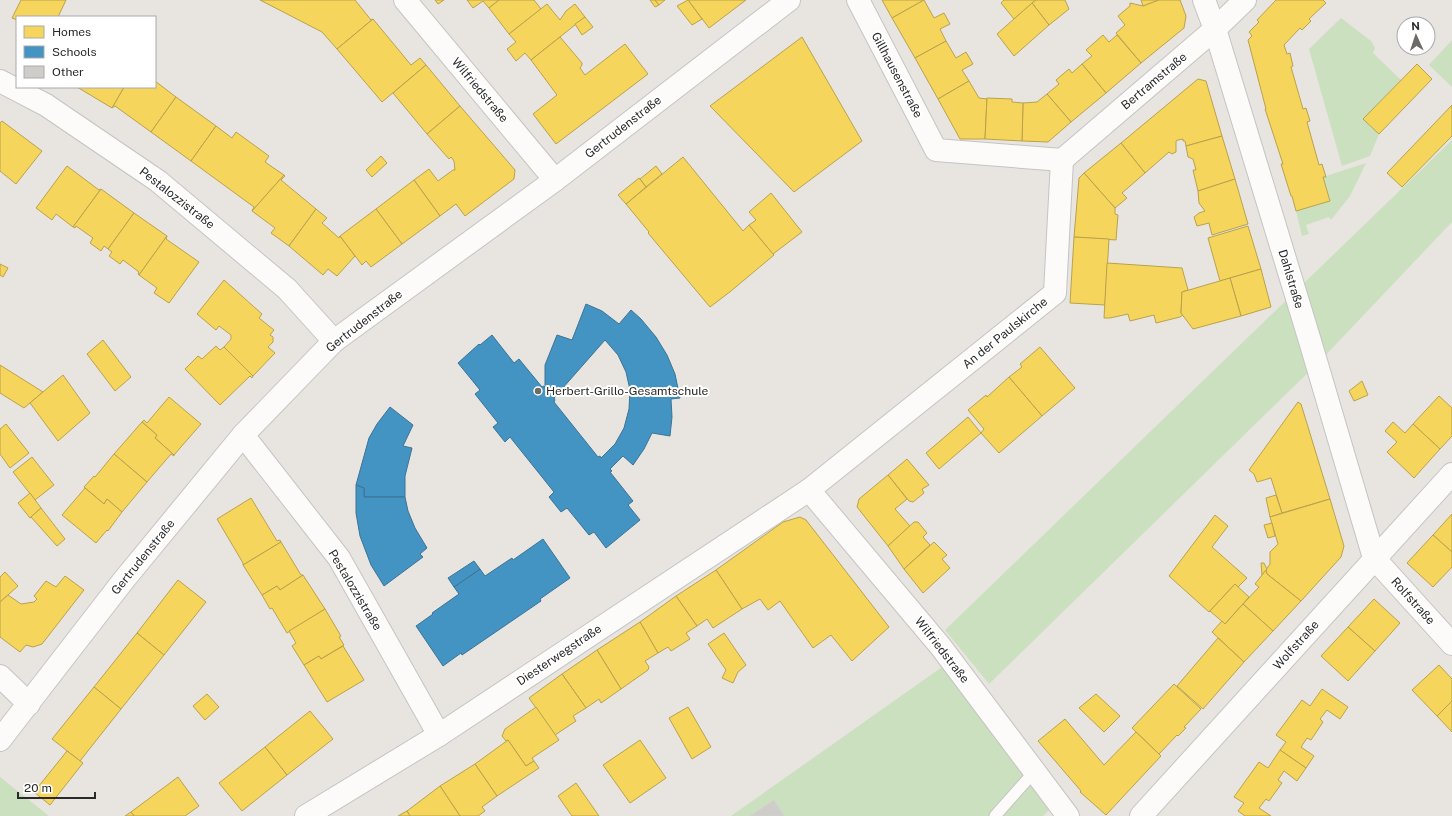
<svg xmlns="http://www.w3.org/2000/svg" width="1452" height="816" viewBox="0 0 1452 816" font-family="'Public Sans',sans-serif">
	<rect width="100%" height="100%" fill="#e8e5e1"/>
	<g fill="#cbe0be">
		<polygon points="1341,18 1371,41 1375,48 1373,53 1401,80 1363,119 1379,134 1370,156 1342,166 1309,49"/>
		<polygon points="1452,40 1452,87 1429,65"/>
		<polygon points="1452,140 1452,222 1322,359 989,684 945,630"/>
		<polygon points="1366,163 1350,196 1331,220 1329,217 1306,225 1309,234 1302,236 1296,211 1330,201 1323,177"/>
		<polygon points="942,667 1049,810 1043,816 731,816"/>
		<polygon points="0,777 49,816 0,816"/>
	</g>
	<g fill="#f6d55c" stroke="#b9a24d">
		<polygon points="21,0 66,0 58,17 17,17 17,20 12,18"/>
		<polygon points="260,0 355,0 371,20 373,19 337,49 322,32"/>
		<polygon points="435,0 444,0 438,4"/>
		<polygon points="467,0 499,0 489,8 483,1 473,8"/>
		<polygon points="499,0 534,0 541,9 509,34 489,8"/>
		<polygon points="650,0 655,0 659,5 655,7"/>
		<polygon points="655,0 665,0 659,5"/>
		<polygon points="688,0 746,0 709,28"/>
		<polygon points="688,0 702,19 692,25 677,6"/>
		<polygon points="882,0 924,0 892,18"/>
		<polygon points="924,0 934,18 944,13 950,24 940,29 946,41 915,58 892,18"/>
		<polygon points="1004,0 1036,0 1014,19 1001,3"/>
		<polygon points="1036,0 1065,0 1069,9 1049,25 1032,3"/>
		<polygon points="1141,0 1159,0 1143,6"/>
		<polygon points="1159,0 1180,0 1186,16 1184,28 1141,63 1116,33 1125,25 1118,16 1130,6 1130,3 1143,6"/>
		<polygon points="1276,0 1323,0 1326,3 1309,19 1311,21 1302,30 1300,28 1284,45 1287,54 1290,53 1293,66 1291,67 1303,109 1306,108 1310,121 1307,122 1319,165 1322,164 1326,177 1323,177 1330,201 1296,211 1292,196 1291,196 1281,164 1283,164 1265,109 1266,109 1248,40 1252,36 1249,32 1259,22 1257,20"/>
		<polygon points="1032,3 1049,25 1014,56 997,34"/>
		<polygon points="547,4 560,20 566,11 575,4 585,17 531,60 525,53 516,61 507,49 516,42 509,34"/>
		<polygon points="585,17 593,27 582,35 575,24"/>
		<polygon points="373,19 411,65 420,58 426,65 382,102 337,49"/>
		<polygon points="1103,35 1109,42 1117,35 1141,63 1106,93 1082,64 1092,56 1086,50"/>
		<polygon points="560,37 582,63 582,65 580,68 585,75 625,44 648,74 556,144 533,114 557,95 531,60"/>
		<polygon points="802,37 862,141 794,192 710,106"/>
		<polygon points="946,41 956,58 966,52 973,64 962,70 969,81 938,99 915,58"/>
		<polygon points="1082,64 1106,93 1071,122 1047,94 1059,84 1056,80 1069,69 1072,73"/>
		<polygon points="1417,64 1432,79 1379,134 1363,119"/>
		<polygon points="426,65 460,106 427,134 393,93"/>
		<polygon points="1198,79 1206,81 1222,136 1186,146 1185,141 1183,141 1183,139 1178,140 1176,141 1176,152 1172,154 1169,152 1145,173 1121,143"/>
		<polygon points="155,81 176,97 151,132 115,106 112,108 124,87 155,87"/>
		<polygon points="969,81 979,98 987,99 985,139 960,139 938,99"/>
		<polygon points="77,87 124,87 112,108"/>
		<polygon points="1047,94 1071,122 1048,142 1022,141 1023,103 1037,102"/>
		<polygon points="176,97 216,126 191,161 151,132"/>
		<polygon points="987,98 1012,99 1012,102 1023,103 1022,141 985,139"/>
		<polygon points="1452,105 1452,136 1402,187 1387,173"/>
		<polygon points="460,106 515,170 514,179 465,216 456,204 440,216 414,180 429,169 438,181 453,170 455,170 454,161 451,157 449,159 427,134"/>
		<polygon points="2,121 42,151 16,184 0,171 0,123"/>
		<polygon points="216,126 232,138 236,132 269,156 265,162 284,175 252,211 254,207 191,161"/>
		<polygon points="1222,136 1235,179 1198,191 1193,170 1196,170 1193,159 1188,157 1186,146"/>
		<polygon points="1121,143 1145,173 1122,193 1127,198 1115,208 1084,173"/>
		<polygon points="381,156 387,163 372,177 366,170"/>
		<polygon points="683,157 743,231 749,225 774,255 731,291 710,307 648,233 649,232 626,204"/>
		<polygon points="67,166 99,190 101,189 73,227 56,214 52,220 36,208"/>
		<polygon points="656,166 662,174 646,187 640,179"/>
		<polygon points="1084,173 1115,208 1115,214 1118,215 1116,240 1074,237 1079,178"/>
		<polygon points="284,175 285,176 281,180 316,209 289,246 271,233 275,228 252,211"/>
		<polygon points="639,178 646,187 626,204 618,195"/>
		<polygon points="1235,179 1248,224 1212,235 1209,223 1197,226 1194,217 1199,213 1205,211 1199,203 1198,191"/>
		<polygon points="414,180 440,216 402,244 376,209"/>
		<polygon points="101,189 134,213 108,249 104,246 101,251 90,243 93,238 76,226 75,228 73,227"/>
		<polygon points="771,193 802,232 773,254 749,225 756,220 749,212"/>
		<polygon points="316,209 327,218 322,223 339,238 340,236 355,256 337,276 328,269 323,275 289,246"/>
		<polygon points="376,209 402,244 371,267 366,261 362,265 340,236"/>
		<polygon points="134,213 167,236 139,275 138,274 139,272 123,260 120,264 109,256 112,252 108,249"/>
		<polygon points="1248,226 1261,269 1220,281 1208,238"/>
		<polygon points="167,236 166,239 199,262 169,303 154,293 157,288 139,275"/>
		<polygon points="1074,237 1109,239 1105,305 1070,303"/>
		<polygon points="1107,263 1182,268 1188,290 1182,292 1181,313 1183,315 1180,317 1156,323 1154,315 1130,321 1128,314 1110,318 1104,318"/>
		<polygon points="0,264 8,268 3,277 0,275"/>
		<polygon points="1261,269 1271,307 1241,316 1230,278"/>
		<polygon points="1230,278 1241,316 1193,329 1181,313 1182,292"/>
		<polygon points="224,280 262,314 259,318 274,330 270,335 273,337 273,342 268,347 275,353 253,376 224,347 231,339 231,335 219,326 216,330 197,314"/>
		<polygon points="103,340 131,377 115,391 87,354"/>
		<polygon points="216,346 220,350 224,347 253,376 252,378 250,376 220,405 185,369 198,356 202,359"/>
		<polygon points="1040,347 1075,388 1042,416 1009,377 1022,367 1020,364"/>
		<polygon points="0,365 43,392 24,408 0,393"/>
		<polygon points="63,375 90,413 58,441 30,403"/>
		<polygon points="1009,377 1042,416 999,453 981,433 984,429 968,410 986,395 987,397"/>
		<polygon points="1362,381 1368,395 1354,401 1349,391"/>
		<polygon points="1439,396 1452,408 1452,436 1440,449 1413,424"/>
		<polygon points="169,397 201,424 174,455 155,438 157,435 142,422 144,420 147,423"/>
		<polygon points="1298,402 1301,404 1330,499 1282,513 1271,478 1257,482 1254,474 1249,470"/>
		<polygon points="968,417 981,433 939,469 926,453"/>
		<polygon points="142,422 157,435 155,438 174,455 174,456 171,454 147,482 114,454"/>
		<polygon points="1393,422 1405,433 1413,424 1440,449 1414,478 1387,452 1397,442 1385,431"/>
		<polygon points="6,424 29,453 10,468 0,454 0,429"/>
		<polygon points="114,454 147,482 122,512 107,499 104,504 84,487 94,476 95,477"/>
		<polygon points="32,457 54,485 35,500 13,472"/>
		<polygon points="907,459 929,485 922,489 924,493 913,502 909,501 888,475"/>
		<polygon points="888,475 907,499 895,509 910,526 888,546 857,507 859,499"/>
		<polygon points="85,488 104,504 107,499 122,512 108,531 107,530 96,543 62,515"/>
		<polygon points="30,493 41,508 30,518 18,503"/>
		<polygon points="1276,495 1282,513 1270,517 1266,498"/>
		<polygon points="251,498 277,541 280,540 281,542 243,565 243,563 217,519"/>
		<polygon points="1330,499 1344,546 1341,557 1301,601 1267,574 1266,570 1270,564 1270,552 1278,544 1270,517"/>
		<polygon points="41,508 65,539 57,546 31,517"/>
		<polygon points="1452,514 1452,552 1433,535"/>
		<polygon points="1215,515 1228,526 1212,547 1247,578 1238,587 1235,584 1209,612 1169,576"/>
		<polygon points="800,517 806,520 889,627 852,661 831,635 813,648 780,601 768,610 760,599 742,609 716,570 783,522"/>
		<polygon points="914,522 918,522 927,533 923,537 930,545 904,569 888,546"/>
		<polygon points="1272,523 1275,536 1268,538 1264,525"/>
		<polygon points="1433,535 1452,552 1452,567 1433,587 1407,563"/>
		<polygon points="281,542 301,575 303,575 280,590 277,586 262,595 243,565"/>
		<polygon points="934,542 947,555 942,559 950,568 923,593 904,569"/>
		<polygon points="1261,563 1264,563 1267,569 1262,575"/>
		<polygon points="716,570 742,609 713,628 707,619 697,626 676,596"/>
		<polygon points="1266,570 1267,574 1301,601 1273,631 1243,604 1259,587 1255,584"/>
		<polygon points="5,572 18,586 0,602 0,577"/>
		<polygon points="303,575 325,609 287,633 272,608 270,609 262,595 277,586 280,590"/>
		<polygon points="65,576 84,590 42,644 33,647 26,645 20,652 0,637 0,602 8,595 21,604 34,602 37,599 34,596 46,581 56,587"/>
		<polygon points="178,580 206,602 164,655 137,633"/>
		<polygon points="1235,584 1249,597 1225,624 1210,611"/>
		<polygon points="676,596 697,626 686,633 690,639 671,651 668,647 658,653 640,622"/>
		<polygon points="1374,599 1400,623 1375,651 1348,627"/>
		<polygon points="1243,604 1273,631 1244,662 1212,632 1222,621 1225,624"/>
		<polygon points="325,609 341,636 339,637 344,645 321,659 319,656 304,665 292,646 296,643 289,631"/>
		<polygon points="640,622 658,653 645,661 649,667 648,670 621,689 597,650"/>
		<polygon points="1348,627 1375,651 1348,681 1321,656"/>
		<polygon points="137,633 164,655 121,709 94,687"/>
		<polygon points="724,633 746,665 738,672 733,683 722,678 726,670 708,644"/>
		<polygon points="1218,638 1244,662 1203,709 1177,686"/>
		<polygon points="343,646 364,680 327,702 304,665 319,656 321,659"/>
		<polygon points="597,650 621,689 601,703 599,699 586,708 562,674"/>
		<polygon points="1439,665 1452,679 1452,701 1437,716 1412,690"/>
		<polygon points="562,674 586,708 573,716 576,721 555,735 529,698"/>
		<polygon points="1174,684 1201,709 1184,727 1186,728 1178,736 1177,735 1159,754 1132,728"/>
		<polygon points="94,687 121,709 80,761 52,739"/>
		<polygon points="1322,689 1348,707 1340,719 1327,710 1320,719 1323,722 1311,740 1307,738 1301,747 1314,756 1306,768 1280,750 1286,742 1276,735 1302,700 1310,706"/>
		<polygon points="207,694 219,707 205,720 193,706"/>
		<polygon points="1096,694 1120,716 1104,732 1079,708"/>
		<polygon points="1452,701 1452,732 1437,716"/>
		<polygon points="536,707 559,740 532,758 534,761 526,766 508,740 506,741 502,736 505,729"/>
		<polygon points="688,707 711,747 692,759 669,718"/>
		<polygon points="310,711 333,739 287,775 265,747"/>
		<polygon points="1065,719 1104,765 1136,732 1161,756 1106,815 1080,792 1081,791 1038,741"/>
		<polygon points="508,740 526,766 534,761 539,768 497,796 475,764"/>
		<polygon points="640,740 666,778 630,803 603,765"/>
		<polygon points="265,747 287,775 242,811 219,783"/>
		<polygon points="1280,750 1306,768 1297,781 1284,771 1278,780 1282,783 1269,801 1266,799 1259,808 1271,816 1245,816 1238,811 1244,803 1234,797 1259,762 1268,768"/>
		<polygon points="67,751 83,763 50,805 34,792"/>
		<polygon points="475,764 497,796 482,807 485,811 478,816 460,816 440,786"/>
		<polygon points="178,777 199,806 185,816 134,816 131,812"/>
		<polygon points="576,783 599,816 572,816 558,796"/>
		<polygon points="440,786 460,816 410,816 407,811"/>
		<polygon points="407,811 410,816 398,816"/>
		<polygon points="131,812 134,816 125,816"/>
	</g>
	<g fill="#4393c3" stroke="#3c7495" fill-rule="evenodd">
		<path d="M 586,304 L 602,311 L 619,324 L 631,310 L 641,319 L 656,337 L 667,355 L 675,374 L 680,398 L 671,399 L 672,417 L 670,436 L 652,433 L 644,449 L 633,465 L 623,456 L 610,469 L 612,471 L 610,472 L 633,501 L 628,505 L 640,520 L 606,548 L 594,532 L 589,535 L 567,508 L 561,512 L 549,497 L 554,492 L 510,437 L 505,442 L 493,427 L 498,423 L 475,394 L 480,390 L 458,363 L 479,344 L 480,345 L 492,335 L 514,363 L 519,359 L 542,387 L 544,386 L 545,388 L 545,365 L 557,335 L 572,340 ZM 605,340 L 618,355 L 626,372 L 630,390 L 629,409 L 624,428 L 615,444 L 601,458 L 600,456 L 598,457 L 554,402 L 555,400 L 554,398 Z"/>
		<polygon points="390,407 413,425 403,446 412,448 405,476 405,497 364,497 364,488 356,485 369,438 377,424"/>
		<polygon points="356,485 364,488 364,497 405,497 408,511 415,528 427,548 420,554 423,557 384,586 371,565 360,536 356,513"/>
		<polygon points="543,539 570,578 540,599 541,601 462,655 461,653 443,666 416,626 433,614 432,613 459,594 454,587 480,569 485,576 512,558 513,560"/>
		<polygon points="474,561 480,569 454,587 448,578"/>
	</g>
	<polygon fill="#cfcdca" stroke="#d3d1cd" points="774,800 784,816 750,816"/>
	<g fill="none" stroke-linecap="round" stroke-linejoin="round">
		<g stroke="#c4c4c3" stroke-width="13">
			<polyline id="service" points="995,816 1034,772"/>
		</g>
		<g stroke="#c4c4c3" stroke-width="24">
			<g id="minor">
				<polyline points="405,0 555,180"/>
				<polyline points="858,0 936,150 1062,160"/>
				<polyline points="1204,0 1215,29 1310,341 1374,558 1452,644"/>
				<polyline points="0,81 46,105 158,181 287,289 334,341"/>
				<polyline points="1062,160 1215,29 1245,0"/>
				<polyline points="243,435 339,558 439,735"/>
				<polyline points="809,490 941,647 1068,816"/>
				<polyline points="0,676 29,704"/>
				<polyline points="0,740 123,581 243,435 334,341 555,180 789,0"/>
				<polyline points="306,816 439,735 809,490 1055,293 1062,160"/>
				<polyline points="1141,816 1452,474"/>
			</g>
		</g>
		<use href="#service" stroke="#fcfbfa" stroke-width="11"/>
		<use href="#minor" stroke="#fcfbfa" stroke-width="22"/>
	</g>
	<circle fill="#6c6b6a" stroke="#fff" stroke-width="1.5" cx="538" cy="391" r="4"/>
	<g text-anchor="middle" stroke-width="4" stroke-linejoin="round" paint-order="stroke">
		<g font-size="12" fill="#2a2a2a" stroke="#fff">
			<text transform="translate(897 75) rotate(62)" y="4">Gillhausenstraße</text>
			<text transform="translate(1154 81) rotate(-40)" y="4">Bertramstraße</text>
			<text transform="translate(480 90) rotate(50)" y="4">Wilfriedstraße</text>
			<text transform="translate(623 127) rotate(-38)" y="4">Gertrudenstraße</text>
			<text transform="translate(177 198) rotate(38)" y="4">Pestalozzistraße</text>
			<text transform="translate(1291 279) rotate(73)" y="4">Dahlstraße</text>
			<text transform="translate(364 321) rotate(-38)" y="4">Gertrudenstraße</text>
			<text transform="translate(1005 333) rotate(-39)" y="4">An der Paulskirche</text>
			<text transform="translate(143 557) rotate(-51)" y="4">Gertrudenstraße</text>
			<text transform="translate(355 590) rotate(59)" y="4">Pestalozzistraße</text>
			<text transform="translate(1413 601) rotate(48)" y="4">Rolfstraße</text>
			<text transform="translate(1296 645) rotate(-48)" y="4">Wolfstraße</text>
			<text transform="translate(942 650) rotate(52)" y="4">Wilfriedstraße</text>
			<text transform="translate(559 655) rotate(-34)" y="4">Diesterwegstraße</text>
		</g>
		<g font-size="12" fill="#2a2a2a" stroke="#fff" text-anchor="start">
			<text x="546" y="395">Herbert-Grillo-Gesamtschule</text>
		</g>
	</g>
	<rect x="16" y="16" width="140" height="72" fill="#ffffff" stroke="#aaaaaa"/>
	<rect x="24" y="26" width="20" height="12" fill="#f6d55c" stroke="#aaaaaa"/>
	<text x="52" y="36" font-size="12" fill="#2a2a2a">Homes</text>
	<rect x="24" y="46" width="20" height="12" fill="#4393c3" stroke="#aaaaaa"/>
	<text x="52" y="56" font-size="12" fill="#2a2a2a">Schools</text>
	<rect x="24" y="66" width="20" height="12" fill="#cfcdca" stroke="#aaaaaa"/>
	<text x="52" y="76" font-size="12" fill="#2a2a2a">Other</text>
	<g transform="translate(1416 36) rotate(357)"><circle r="19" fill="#ffffff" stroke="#aaaaaa"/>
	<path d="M0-3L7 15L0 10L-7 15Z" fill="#6c6b6a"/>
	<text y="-6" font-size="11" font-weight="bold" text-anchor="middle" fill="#2a2a2a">N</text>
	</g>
	<path d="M18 792v6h77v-6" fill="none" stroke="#2a2a2a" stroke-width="2"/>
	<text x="24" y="792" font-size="12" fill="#2a2a2a" stroke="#ffffff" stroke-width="3" paint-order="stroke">20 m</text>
</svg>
